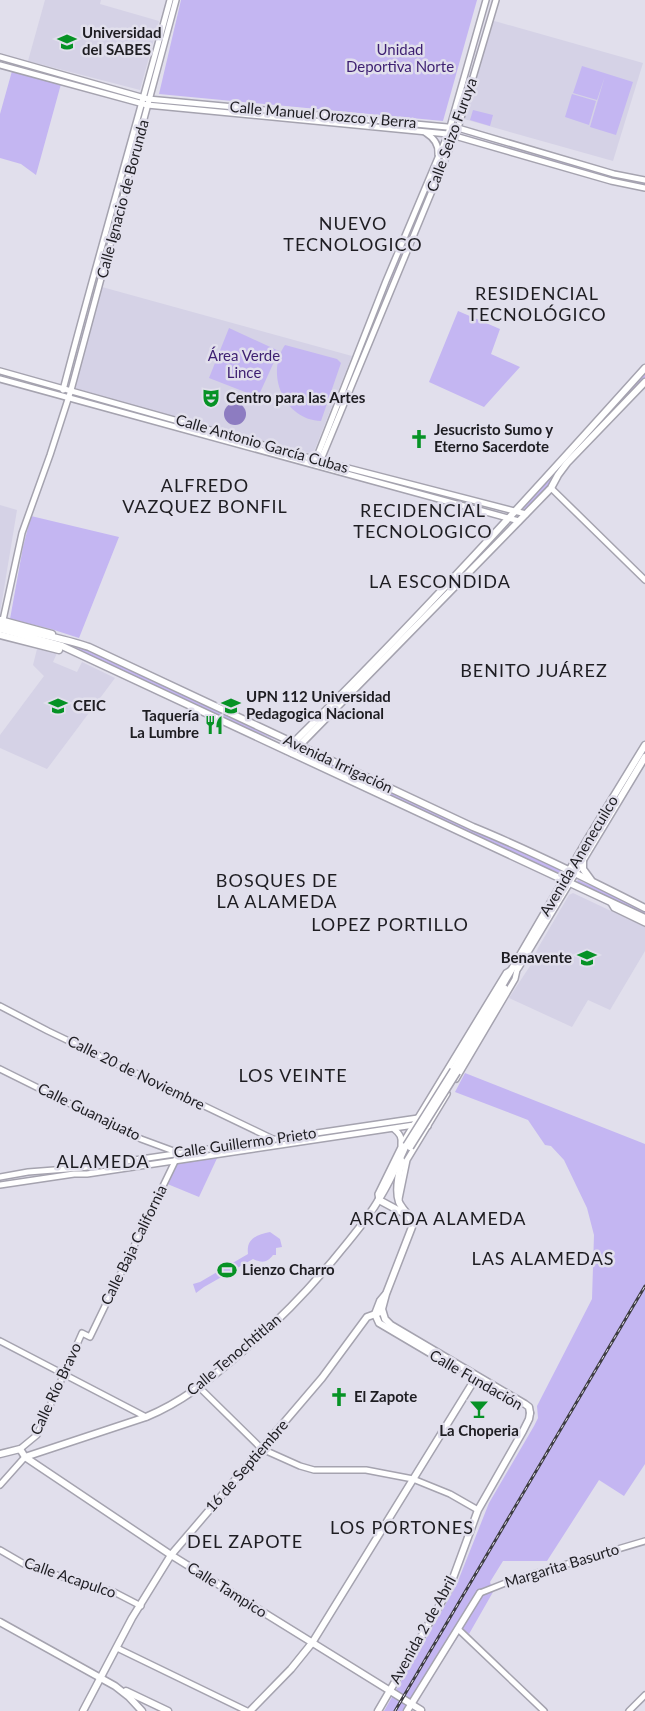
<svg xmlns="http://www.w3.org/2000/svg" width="645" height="1711" viewBox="0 0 645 1711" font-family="Lato,sans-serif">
	<rect width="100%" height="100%" fill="#e1dfec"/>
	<g fill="#d5d2e6">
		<polygon points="45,0 101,0 100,4 159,21 140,90 28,61"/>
		<polygon points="491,20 643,63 613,161 464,119"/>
		<polygon points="102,287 352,356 313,454 186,420 74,388"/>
		<polygon points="0,505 17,510 0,613"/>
		<polygon points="37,649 57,653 53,662 77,672 82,662 115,678 47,769 0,748 0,735 44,676 33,665"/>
		<polygon points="573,893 645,927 645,951 610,1010 588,1000 572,1027 509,998 530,966 538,948 569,895"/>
	</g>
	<g fill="#c4b6f2">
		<polygon points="181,0 477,0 443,121 159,94"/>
		<polygon points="582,66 633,82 616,135 590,127 605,76 597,100 573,93"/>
		<polygon points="12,71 61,84 36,175 21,164 0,158 0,114"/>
		<polygon points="572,94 596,101 589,125 565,117"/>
		<polygon points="473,110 493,115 490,126 470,120"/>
		<polygon points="457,133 610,176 645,183 645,185 608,177 458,135"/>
		<polygon points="419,210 420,211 390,282 389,280"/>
		<polygon points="389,285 390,286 321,455 319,454"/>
		<polygon points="458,311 500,329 491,354 520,367 484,407 429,382"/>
		<polygon points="229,328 279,351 258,397 209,378"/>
		<path d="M 285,345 L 337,359 L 341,363 L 321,421 C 284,420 265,374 285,345 Z"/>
		<polygon points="645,372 645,379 563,465 549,487 525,511 522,510 543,487 548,479"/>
		<polygon points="31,516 119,537 79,638 51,629 10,619 23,547"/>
		<polygon points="47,638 72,643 115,662 279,741 217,716 86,653"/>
		<polygon points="301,751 566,871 562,874 526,860 302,755 299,752"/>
		<polygon points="578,880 645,909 645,917 583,886 577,881"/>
		<polygon points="465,1073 645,1144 645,1464 624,1496 599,1480 547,1561 503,1561 490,1582 493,1592 469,1634 463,1629 416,1702 405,1707 403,1711 384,1711 456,1586 489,1503 534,1426 538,1418 537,1406 592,1299 594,1235 587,1208 564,1160 551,1146 545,1145 528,1120 455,1092"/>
		<polygon points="219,1154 199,1197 165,1183 175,1162"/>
		<path d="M 270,1232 L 280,1239 L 282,1247 L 276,1248 L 276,1255 L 273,1255 C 267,1263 262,1263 253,1259 L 204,1287 L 196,1293 L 193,1284 L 200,1282 L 248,1254 C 246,1238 257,1235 270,1232 Z"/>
	</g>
	<circle fill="#8d7cc1" cx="235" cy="414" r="11"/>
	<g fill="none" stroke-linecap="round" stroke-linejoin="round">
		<g stroke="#a5a3af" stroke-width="8">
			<g id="minor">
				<polyline points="0,57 148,99 458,128 614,174 645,180"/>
				<polyline points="0,65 147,105 448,134 611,181 645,188"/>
				<path d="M 426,133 C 434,138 439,144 438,154"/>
				<polyline points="0,371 317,460 526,514"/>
				<polyline points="0,379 519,521"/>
				<path d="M 63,390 C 97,259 135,130 170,0"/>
				<polyline points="317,461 318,454 386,281 448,134 486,0"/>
				<polyline points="320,462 458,128 496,0"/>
				<polyline points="551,488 645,580"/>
				<polyline points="3,620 22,533 50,455 71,390 176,0"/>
				<polyline points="611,903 614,908 645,923"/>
				<polyline points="0,1006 48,1031 273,1139"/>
				<polyline points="0,1069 141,1139 179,1153 90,1337 82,1333 37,1435 20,1449"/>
				<polyline points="457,1072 505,988"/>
				<polyline points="456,1079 515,979 517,970"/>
				<path d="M 394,1129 C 400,1134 402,1137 401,1145"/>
				<polyline points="0,1177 28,1172 80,1168 418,1118 431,1119"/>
				<polyline points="0,1185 74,1174 87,1174 414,1125 428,1126"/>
				<polyline points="399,1199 407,1160 447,1094"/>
				<polyline points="379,1200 378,1194 405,1139 506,973 511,970"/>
				<polyline points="0,1341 146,1417"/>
				<polyline points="200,1388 262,1449 300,1466 314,1470 366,1470 413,1479 450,1494 478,1510"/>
				<polyline points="0,1485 25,1457"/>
				<polyline points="0,1550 24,1564 69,1579 114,1592 141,1606"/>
				<polyline points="480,1593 513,1580 645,1541"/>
				<polyline points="458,1629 544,1711"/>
				<polyline points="117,1648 247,1711"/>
				<polyline points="629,1711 645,1695"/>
			</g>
		</g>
		<g stroke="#a5a3af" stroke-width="9">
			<g id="major">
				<polyline points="0,620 52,634"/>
				<path d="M 0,624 C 29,633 60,637 89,647 L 473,827 C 532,851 588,879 645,908"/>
				<polyline points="0,629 62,646 645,918"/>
				<polyline points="0,635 59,650"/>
				<path d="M 286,750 C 411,627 528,498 645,368"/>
				<polyline points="292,753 519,521 551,488 558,475 567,463 645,382"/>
				<polyline points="583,860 583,869 591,880"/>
				<polyline points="518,968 645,757"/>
				<polyline points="453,1070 587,840 645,745"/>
				<path d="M 402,1161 C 399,1172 395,1191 399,1202 C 403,1211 413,1217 412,1227 L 386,1294 L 382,1309 L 385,1319 L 391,1325 L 525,1404 L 529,1407 L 530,1413"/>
				<polyline points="379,1200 407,1215"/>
				<polyline points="385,1295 380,1301 375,1314 379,1323 457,1369"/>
				<polyline points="0,1454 20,1449 25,1457 171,1555 421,1710"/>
				<path d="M 25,1457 L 146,1417 C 182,1402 208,1381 237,1356 C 276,1324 311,1288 343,1248 C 356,1232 369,1217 379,1199 C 390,1182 398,1163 406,1145"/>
				<polyline points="0,1622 115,1686 129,1697 142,1711"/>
				<polyline points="126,1691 168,1711"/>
				<polyline points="83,1711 132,1618 171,1555 322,1378 367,1317 381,1312"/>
				<polyline points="250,1711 291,1669 312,1643 475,1379"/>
				<polyline points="378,1711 449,1589 478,1510 523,1431 529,1419 530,1413"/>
				<polyline points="407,1711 480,1593"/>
			</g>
		</g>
		<use href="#minor" stroke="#fff" stroke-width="5"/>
		<use href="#major" stroke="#fff" stroke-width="6"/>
		<g stroke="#3e3d43" stroke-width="3">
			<polyline id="rail" points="395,1711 645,1286"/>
		</g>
		<use href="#rail" stroke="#e1dfec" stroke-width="1" stroke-dasharray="4" stroke-linecap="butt"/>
		<g stroke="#a5a3af" stroke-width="8" stroke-linecap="butt">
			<polyline id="minor-bridge" points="406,1145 453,1070"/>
		</g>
		<g stroke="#a5a3af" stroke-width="9" stroke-linecap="butt">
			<polyline id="major-bridge" points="410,1147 457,1072"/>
		</g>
		<use href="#minor-bridge" stroke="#fff" stroke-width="5"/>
		<use href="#major-bridge" stroke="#fff" stroke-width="6"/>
	</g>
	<defs>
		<g id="university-bare" transform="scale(1.5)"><path d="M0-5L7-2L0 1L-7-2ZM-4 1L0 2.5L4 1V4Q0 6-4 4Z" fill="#069225" stroke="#e1dfec" stroke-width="2.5" paint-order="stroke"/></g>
		<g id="theatre-bare" transform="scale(1.5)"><path d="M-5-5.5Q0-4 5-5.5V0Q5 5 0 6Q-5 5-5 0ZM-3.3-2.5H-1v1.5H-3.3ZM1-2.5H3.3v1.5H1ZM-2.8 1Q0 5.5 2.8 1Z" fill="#069225" stroke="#e1dfec" stroke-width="2.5" paint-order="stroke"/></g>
		<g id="church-bare" transform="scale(1.5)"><path d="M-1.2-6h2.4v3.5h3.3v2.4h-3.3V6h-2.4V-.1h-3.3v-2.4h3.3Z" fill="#069225" stroke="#e1dfec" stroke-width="2.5" paint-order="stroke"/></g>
		<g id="school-bare" transform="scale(1.5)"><path d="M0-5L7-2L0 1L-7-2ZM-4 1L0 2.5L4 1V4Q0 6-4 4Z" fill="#069225" stroke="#e1dfec" stroke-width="2.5" paint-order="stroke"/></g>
		<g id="restaurant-bare" transform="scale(1.5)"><path d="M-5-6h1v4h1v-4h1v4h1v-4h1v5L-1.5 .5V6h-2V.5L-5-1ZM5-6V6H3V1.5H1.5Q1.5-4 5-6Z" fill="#069225" stroke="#e1dfec" stroke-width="2.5" paint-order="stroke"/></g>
		<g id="stadium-bare" transform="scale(1.5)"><path d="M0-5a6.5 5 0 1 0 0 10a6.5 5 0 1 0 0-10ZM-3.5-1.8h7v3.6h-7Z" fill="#069225" stroke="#e1dfec" stroke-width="2.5" paint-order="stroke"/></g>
		<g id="bar-bare" transform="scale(1.5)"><path d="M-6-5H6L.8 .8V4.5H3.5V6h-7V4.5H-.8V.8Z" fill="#069225" stroke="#e1dfec" stroke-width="2.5" paint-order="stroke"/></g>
	</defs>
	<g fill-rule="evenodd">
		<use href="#university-bare" x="67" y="42"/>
		<use href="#theatre-bare" x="211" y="398"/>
		<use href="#church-bare" x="419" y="439"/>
		<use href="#school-bare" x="58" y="706"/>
		<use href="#university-bare" x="231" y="706"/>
		<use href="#restaurant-bare" x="214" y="725"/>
		<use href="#university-bare" x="587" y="958"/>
		<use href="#stadium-bare" x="227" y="1270"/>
		<use href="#church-bare" x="339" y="1397"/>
		<use href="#bar-bare" x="479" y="1409"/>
	</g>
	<g text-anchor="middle" stroke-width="5" stroke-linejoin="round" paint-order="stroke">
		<g font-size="15" font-weight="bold" fill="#1e1d22" stroke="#e1dfec" text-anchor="start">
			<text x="82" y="38">Universidad<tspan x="82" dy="17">del SABES</tspan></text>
			<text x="226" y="403">Centro para las Artes</text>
			<text x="434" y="435">Jesucristo Sumo y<tspan x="434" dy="17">Eterno Sacerdote</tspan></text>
			<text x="246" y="702">UPN 112 Universidad<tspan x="246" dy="17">Pedagogica Nacional</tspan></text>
			<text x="73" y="711">CEIC</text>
			<text x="199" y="721" text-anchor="end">Taquería<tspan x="199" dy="17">La Lumbre</tspan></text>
			<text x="572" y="963" text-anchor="end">Benavente</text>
			<text x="242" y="1275">Lienzo Charro</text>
			<text x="354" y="1402">El Zapote</text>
			<text x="479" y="1436" text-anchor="middle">La Choperia</text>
		</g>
		<g font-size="15" fill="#3d1f71" stroke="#e1dfec">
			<text x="400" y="55">Unidad<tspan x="400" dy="17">Deportiva Norte</tspan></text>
			<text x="244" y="361">Área Verde<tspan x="244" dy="17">Lince</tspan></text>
		</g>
		<g font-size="15" fill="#1e1d22" stroke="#e1dfec">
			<text transform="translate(323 115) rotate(5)" y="5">Calle Manuel Orozco y Berra</text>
			<text transform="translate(452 135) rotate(-70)" y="5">Calle Seizo Furuya</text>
			<text transform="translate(123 199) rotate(-75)" y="5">Calle Ignacio de Borunda</text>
			<text transform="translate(262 444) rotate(16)" y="5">Calle Antonio García Cubas</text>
			<text transform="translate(338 764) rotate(25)" y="5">Avenida Irrigación</text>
			<text transform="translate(579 856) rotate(-59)" y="5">Avenida Anenecuilco</text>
			<text transform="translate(136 1073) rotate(26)" y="5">Calle 20 de Noviembre</text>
			<text transform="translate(89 1112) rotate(26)" y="5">Calle Guanajuato</text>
			<text transform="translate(245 1143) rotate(-8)" y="5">Calle Guillermo Prieto</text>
			<text transform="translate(134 1245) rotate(-64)" y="5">Calle Baja California</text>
			<text transform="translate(234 1355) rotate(-40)" y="5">Calle Tenochtitlan</text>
			<text transform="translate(476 1380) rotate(30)" y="5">Calle Fundación</text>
			<text transform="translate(56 1389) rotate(-65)" y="5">Calle Río Bravo</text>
			<text transform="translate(247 1466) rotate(-49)" y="5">16 de Septiembre</text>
			<text transform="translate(562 1566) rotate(-17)" y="5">Margarita Basurto</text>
			<text transform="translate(70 1578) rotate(19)" y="5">Calle Acapulco</text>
			<text transform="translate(227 1590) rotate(32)" y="5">Calle Tampico</text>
			<text transform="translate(423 1630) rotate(-61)" y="5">Avenida 2 de Abril</text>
		</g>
		<g font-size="18" letter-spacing="1" fill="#1e1d22" stroke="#e1dfec">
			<text x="353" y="230">NUEVO<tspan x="353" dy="21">TECNOLOGICO</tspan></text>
			<text x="537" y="300">RESIDENCIAL<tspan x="537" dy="21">TECNOLÓGICO</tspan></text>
			<text x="205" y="492">ALFREDO<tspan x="205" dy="21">VAZQUEZ BONFIL</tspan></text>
			<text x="423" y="517">RECIDENCIAL<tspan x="423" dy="21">TECNOLOGICO</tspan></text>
			<text x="440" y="588">LA ESCONDIDA</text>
			<text x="534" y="677">BENITO JUÁREZ</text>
			<text x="277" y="887">BOSQUES DE<tspan x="277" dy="21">LA ALAMEDA</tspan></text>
			<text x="390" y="931">LOPEZ PORTILLO</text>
			<text x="293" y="1082">LOS VEINTE</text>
			<text x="103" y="1168">ALAMEDA</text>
			<text x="438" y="1225">ARCADA ALAMEDA</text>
			<text x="543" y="1265">LAS ALAMEDAS</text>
			<text x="402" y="1534">LOS PORTONES</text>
			<text x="245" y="1548">DEL ZAPOTE</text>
		</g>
	</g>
</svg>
